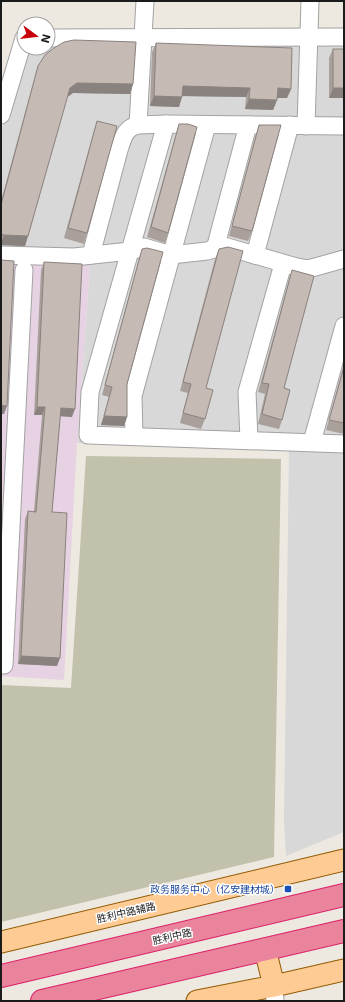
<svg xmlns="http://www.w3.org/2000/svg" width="345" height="1002" viewBox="0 0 345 1002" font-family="Inter,'Noto Sans SC',sans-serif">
	<rect width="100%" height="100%" fill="#ede8e0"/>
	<polygon fill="#d9d8d8" points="344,44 344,832 286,856 284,820 289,451 77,443 90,266 1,262 1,132 25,48 48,48 48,45"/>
	<polygon fill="#e7d2e4" points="1,262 90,266 77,443 64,680 1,676"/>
	<polygon fill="#c2c1ac" points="86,456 281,459 274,857 1,922 1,685 71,688"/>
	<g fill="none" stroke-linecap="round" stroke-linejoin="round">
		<g stroke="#a2a2a2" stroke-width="19">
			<g id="minor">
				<polyline points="145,1 138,125 166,124"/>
				<polyline points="48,38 344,37"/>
				<polyline points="1,115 24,38"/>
				<polyline points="306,126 310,1"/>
				<polyline points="344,126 166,124 90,392 88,435 344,444"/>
				<polyline points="215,249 248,125"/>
				<polyline points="1,255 74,257 130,251 144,247 171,255 207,251 224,246 293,266 308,269 344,259"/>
				<path d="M 91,255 L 119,150 C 123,139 124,128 138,125"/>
				<polyline points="255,255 290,125"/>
				<polyline points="134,436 133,396 207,125"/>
				<polyline points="249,440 247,392 283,264"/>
				<polyline points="312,442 344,326"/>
				<polyline points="1,665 4,665 24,270"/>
				<polyline points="274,986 275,1001"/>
			</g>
		</g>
		<g stroke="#935a00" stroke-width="23">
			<g id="major">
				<polyline points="1,942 344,860"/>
				<polyline points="265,949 274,986"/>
				<polyline points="197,1001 274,986 344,970"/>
			</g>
		</g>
		<g stroke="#db1e69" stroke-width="24">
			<g id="highway">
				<polyline points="1,976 344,895"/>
				<polyline points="42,1001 344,931"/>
			</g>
		</g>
		<use href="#minor" stroke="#fff" stroke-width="17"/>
		<use href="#major" stroke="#ffcb94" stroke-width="21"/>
		<use href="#highway" stroke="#e9849c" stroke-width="22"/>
	</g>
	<g fill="#a9a09b">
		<polygon points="156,43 291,89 287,98 277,98 277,100 273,110 245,109 246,97 182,96 179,107 150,106 152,52"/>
		<polygon points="333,49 344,98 329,98 329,58"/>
		<polygon points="38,66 133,84 130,94 73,93 67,97 28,236 25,246 1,245 1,201 35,76"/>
		<polygon points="97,121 87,233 84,244 64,238 94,131"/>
		<polygon points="179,124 168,233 165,243 147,237 176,134"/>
		<polygon points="259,125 252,231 248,241 229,236 256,135"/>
		<polygon points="142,249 127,384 127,417 124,426 101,425 109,397 102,395 139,259"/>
		<polygon points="219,249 206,388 205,419 201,429 180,423 188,393 180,391 215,259"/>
		<polygon points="44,262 72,417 60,416 52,512 57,666 18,664 25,519 28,511 34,511 42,415 34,415 41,270"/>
		<polygon points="292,270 284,388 282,420 279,429 258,424 265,394 258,392 289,280"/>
		<polygon points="344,364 344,434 326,430"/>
	</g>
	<g fill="#8a827e">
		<polygon points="77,83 133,84 130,94 73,93 66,98 70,88"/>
		<polygon points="183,86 250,88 246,97 179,96"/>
		<polygon points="278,88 291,89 287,98 274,98"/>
		<polygon points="333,88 344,88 344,98 329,98"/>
		<polygon points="154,96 182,97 179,107 150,106"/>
		<polygon points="249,99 277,100 273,110 245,109"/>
		<polygon points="4,235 28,236 25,246 1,245 1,243"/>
		<polygon points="1,405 7,406 4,414 1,414"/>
		<polygon points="37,407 45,407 42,415 34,415"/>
		<polygon points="61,408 75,409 72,417 58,416"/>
		<polygon points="104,416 127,417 124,426 101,425"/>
		<polygon points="21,656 60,658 57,666 18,664"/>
	</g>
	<g fill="#c5bab4" stroke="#8a827e">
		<polygon points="74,40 136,42 133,84 77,83 70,88 28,236 4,235 1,234 1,205 38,66 45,55 54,48 64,42"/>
		<polygon points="156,43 292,48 291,89 278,88 277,100 249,99 250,88 183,86 182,97 154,96"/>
		<rect x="333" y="49" width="11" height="39"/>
		<polygon points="97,121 117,126 87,233 68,228"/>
		<polygon points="179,124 188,124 197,127 168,233 151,227"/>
		<polygon points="259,125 281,125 252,231 232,226"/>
		<polygon points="228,247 243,251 206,388 213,390 205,419 183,413 191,384 183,382 219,249"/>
		<polygon points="147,248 163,252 127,384 127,417 104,416 112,387 105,385 142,249"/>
		<polygon points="1,260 14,261 7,406 1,405"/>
		<polygon points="44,262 82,264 75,409 61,408 52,512 67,513 60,658 21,656 28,511 36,512 45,407 37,407"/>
		<polygon points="292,270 314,276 284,388 290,390 282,420 262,414 269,384 262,383"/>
		<polygon points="344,367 344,423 329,420"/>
	</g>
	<rect fill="#1a4fb4" stroke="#fff" stroke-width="1.5" x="284" y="885" width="8" height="8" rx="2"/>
	<g text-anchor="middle" stroke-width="3" stroke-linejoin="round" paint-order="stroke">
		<g font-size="10" fill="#164399" stroke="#fff" text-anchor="end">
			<text x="280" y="893">政务服务中心（亿安建材城）</text>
		</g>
		<g font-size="10" fill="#1b1b1b" stroke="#fff">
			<text transform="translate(126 912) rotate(-13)" y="4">胜利中路辅路</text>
			<text transform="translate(172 936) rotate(-13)" y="4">胜利中路</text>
		</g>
	</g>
	<rect width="345" height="1002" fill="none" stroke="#1b1b1b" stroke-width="4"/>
	<g transform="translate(36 36) rotate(105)"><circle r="19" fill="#ffffff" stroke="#a4a4a4"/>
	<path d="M0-3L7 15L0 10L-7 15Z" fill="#c7000b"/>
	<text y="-6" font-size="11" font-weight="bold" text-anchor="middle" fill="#1b1b1b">N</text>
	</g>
</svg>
